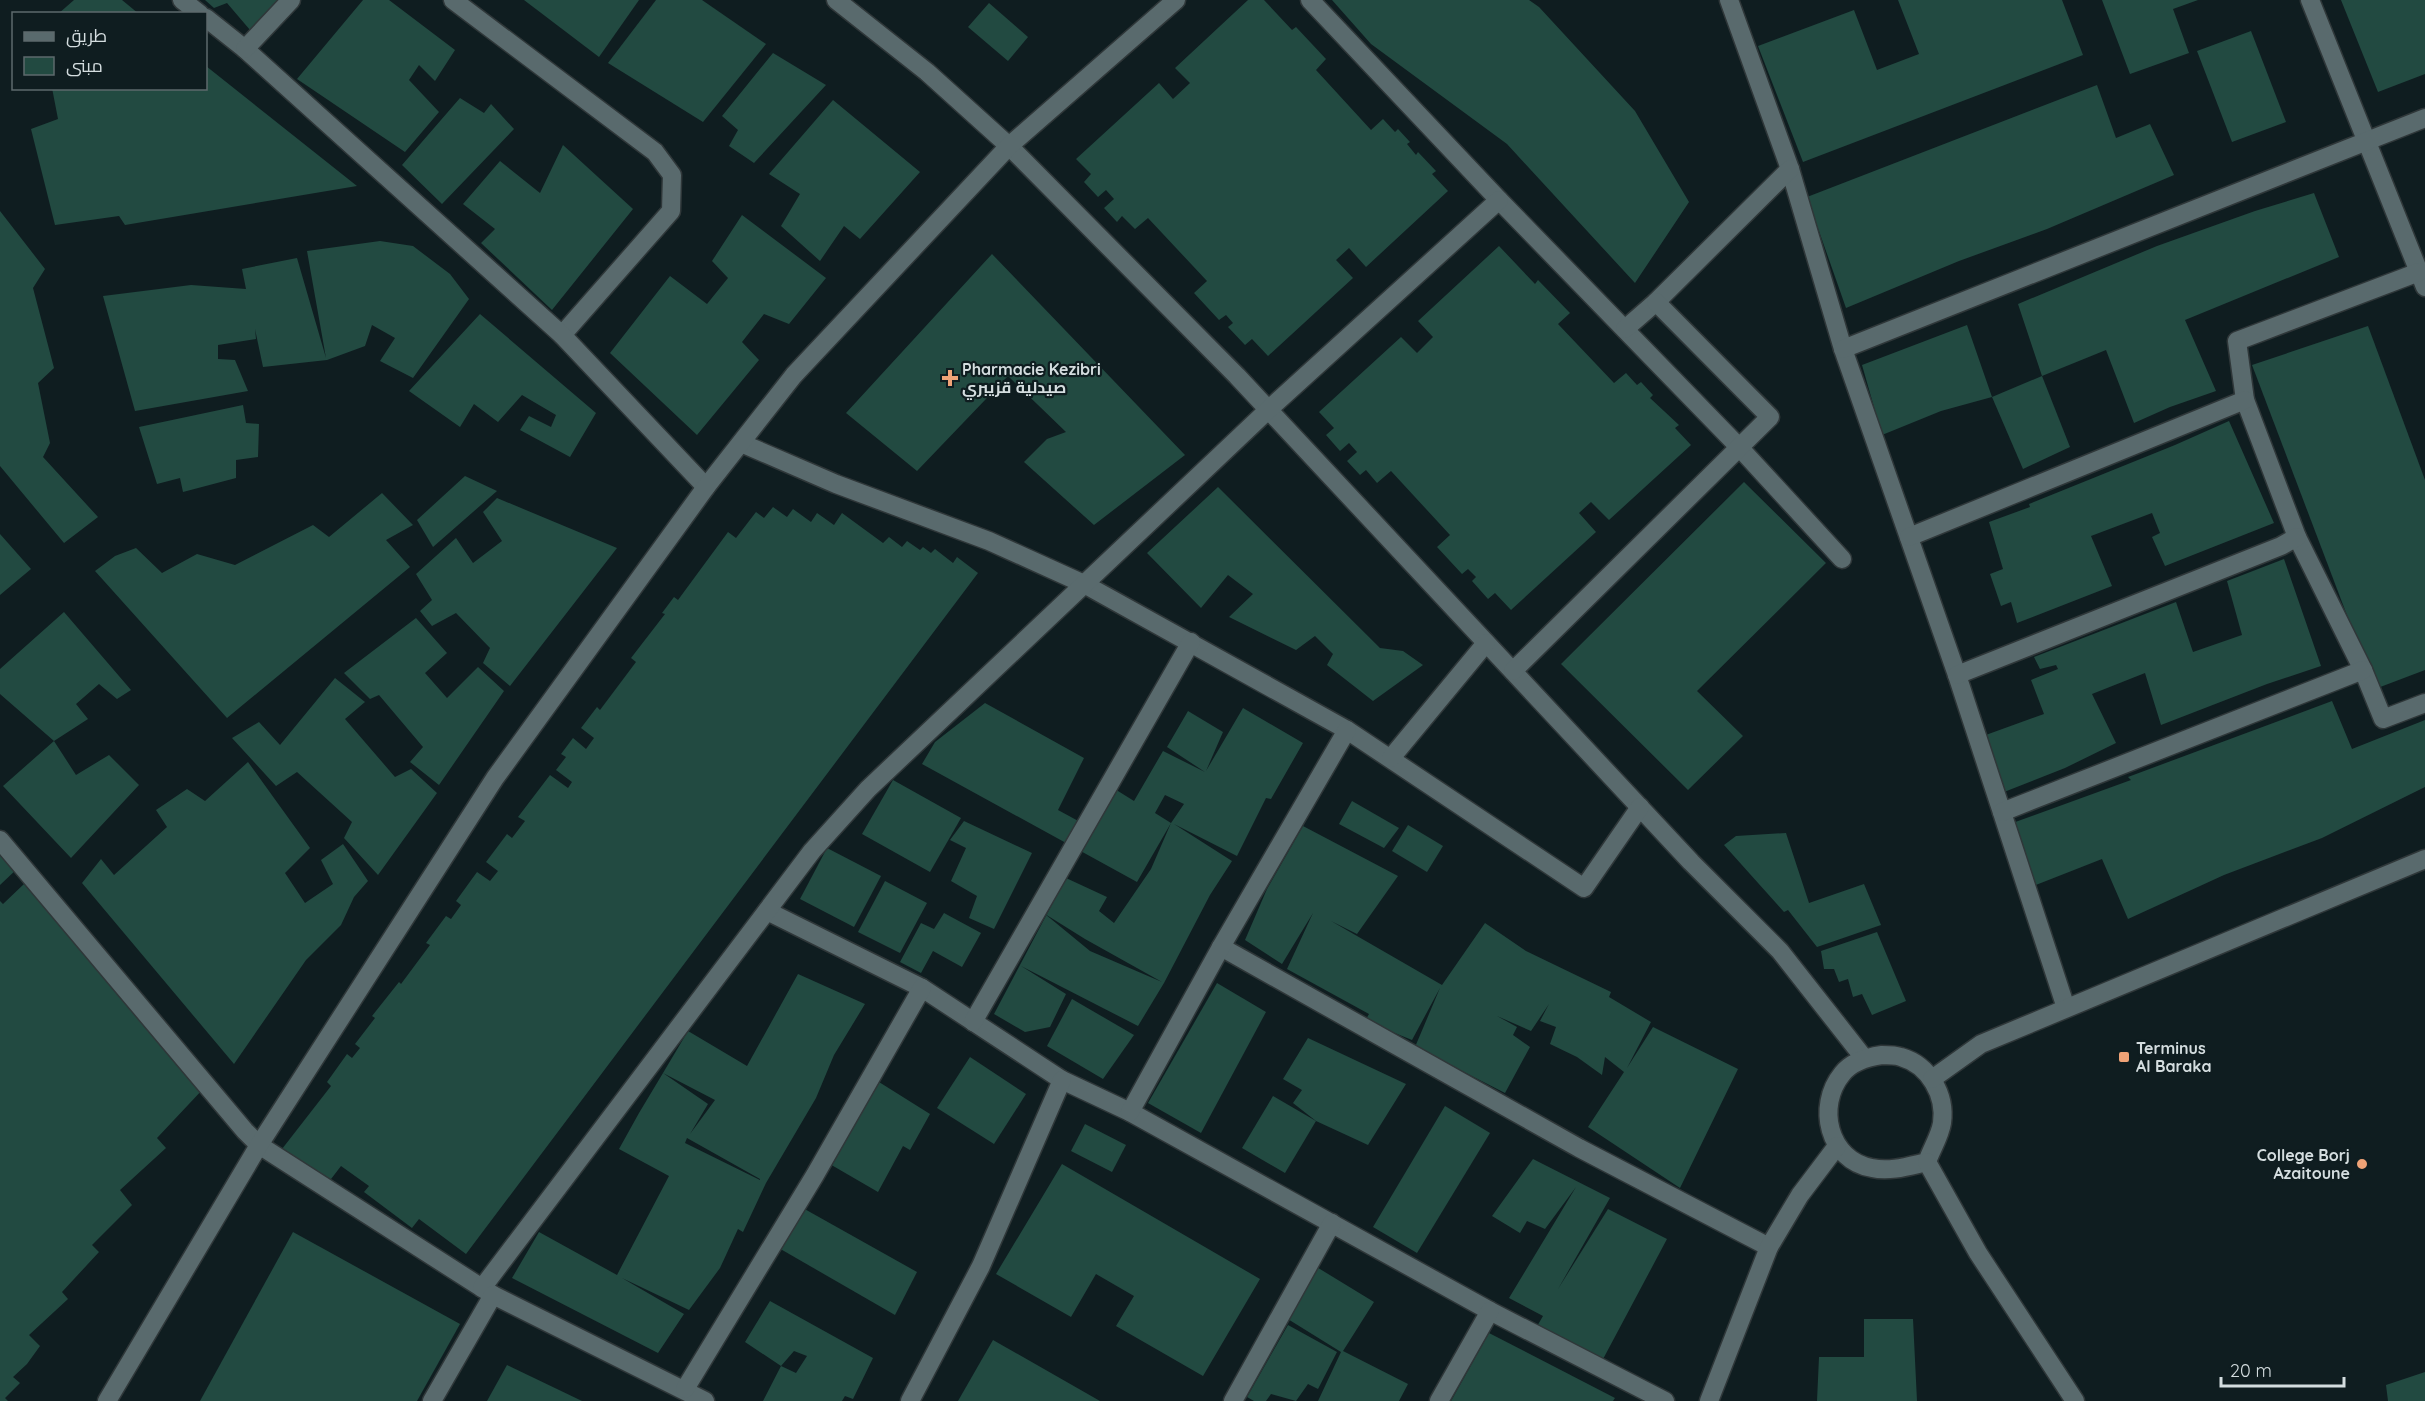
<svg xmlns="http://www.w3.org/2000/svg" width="2425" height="1401" viewBox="0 0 2425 1401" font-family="Quicksand,Cairo,sans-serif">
	<rect width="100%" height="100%" fill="#0f1d20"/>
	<g fill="#224a41" fill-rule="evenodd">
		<polygon points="74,0 122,0 139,14 58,14"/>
		<polygon points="205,0 279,0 256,37 227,3 214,8"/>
		<polygon points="363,0 389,0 455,50 435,81 419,65 409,80 439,112 405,152 297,79"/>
		<polygon points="524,0 639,0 599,57"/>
		<polygon points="656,0 702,0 766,44 703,122 608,63"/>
		<polygon points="1248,0 1264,0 1292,30 1296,27 1326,59 1316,70 1371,130 1383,119 1395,132 1398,129 1410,142 1407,144 1416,155 1418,152 1436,171 1432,174 1448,191 1366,267 1349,248 1336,260 1353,278 1268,356 1252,339 1245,345 1228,327 1233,323 1226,315 1219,320 1194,293 1207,281 1148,218 1135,229 1122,216 1117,222 1104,208 1114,199 1106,190 1098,197 1084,182 1091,174 1076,159 1159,83 1173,99 1190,83 1175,68"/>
		<polygon points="1332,0 1529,0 1539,7 1635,111 1689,202 1635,283 1507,144 1371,44"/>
		<polygon points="1898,0 2062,0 2083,55 1803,162 1758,46 1854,10 1877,70 1919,54"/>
		<polygon points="2102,0 2198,0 2173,9 2189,53 2130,74"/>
		<polygon points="2341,0 2425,0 2425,74 2378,92"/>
		<polygon points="989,3 1028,37 1008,61 968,27"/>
		<polygon points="2251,31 2286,122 2232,142 2197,51"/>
		<polygon points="773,53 826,85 754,163 729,146 738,130 722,116"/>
		<polygon points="206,66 357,186 125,225 119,216 55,225 31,129 58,119 52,88 206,88"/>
		<polygon points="2097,85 2116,138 2150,124 2174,175 2047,229 1959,261 1846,308 1807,197"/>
		<polygon points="460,98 484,113 491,104 514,129 442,204 402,165"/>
		<polygon points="833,100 920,172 860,239 844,226 820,261 781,226 800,194 769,174"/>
		<polygon points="563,145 633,209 552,310 481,243 495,229 463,204 500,161 540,193"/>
		<polygon points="2314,193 2339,257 2185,320 2216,391 2170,407 2134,423 2106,350 2042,376 2018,304 2157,246 2255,211"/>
		<polygon points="0,211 45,269 33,288 54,368 38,383 50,443 43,457 98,517 64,543 0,466"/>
		<polygon points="742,215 826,278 789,324 764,314 742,342 759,360 697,435 610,353 670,276 707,304 728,278 712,261"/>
		<polygon points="380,241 413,246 450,274 469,299 413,378 380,361 395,338 372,325 365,346 327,360 263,367 255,329 256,339 218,345 218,359 235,360 248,391 135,411 103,296 191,285 246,289 242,269 297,258 326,358 307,251"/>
		<polygon points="1499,246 1535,284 1538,280 1570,313 1558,324 1614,383 1626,373 1637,385 1641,382 1653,395 1650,398 1679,425 1675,428 1691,445 1609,520 1591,502 1579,513 1596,532 1511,610 1495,593 1488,599 1472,581 1476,577 1468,569 1462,574 1437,547 1450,535 1391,471 1377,483 1366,470 1360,475 1347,461 1357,452 1349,443 1340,451 1326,435 1334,428 1319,412 1401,337 1417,353 1433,337 1418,321"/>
		<polygon points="992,254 1185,455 1094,525 1024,462 1047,439 1066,432 1008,376 917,471 846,413"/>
		<polygon points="480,314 596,413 570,457 520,430 529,416 551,427 556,415 522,395 498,422 474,404 460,427 409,391"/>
		<polygon points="1967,325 1992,397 1941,411 1882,435 1862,365"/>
		<polygon points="2368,326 2425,480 2425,670 2375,689 2252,365"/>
		<polygon points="2042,376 2070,447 2023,469 1992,397"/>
		<polygon points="243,405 246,423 259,424 258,457 236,460 236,478 183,492 180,478 157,484 139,427"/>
		<polygon points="2229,421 2274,523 2165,566 2152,537 2160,533 2152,513 2091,536 2112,586 2017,623 2011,602 2001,606 1990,574 2003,569 1989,522 2030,507 2029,504 2175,445"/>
		<polygon points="465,476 497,491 433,547 417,520"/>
		<polygon points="1744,482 1826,563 1697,691 1743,736 1688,790 1561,664"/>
		<polygon points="1218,487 1380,648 1403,651 1423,665 1373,701 1327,665 1333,654 1315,636 1296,650 1229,617 1253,594 1228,575 1201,608 1147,553"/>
		<polygon points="382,493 413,525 386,540 410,567 227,718 95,571 115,556 136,548 162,573 197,554 235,565 313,525 329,537"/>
		<polygon points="497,498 617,548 510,686 483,663 490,648 456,613 432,626 420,611 432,600 416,574 456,538 473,563 502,541 483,512"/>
		<polygon points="773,507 787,517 793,509 811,522 817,513 834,525 842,513 883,543 889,537 902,547 907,541 920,550 923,547 931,553 935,549 953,563 957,557 978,573 466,1254 419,1219 412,1228 364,1192 369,1186 341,1166 328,1183 282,1149 331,1086 327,1082 347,1054 352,1058 360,1048 355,1044 375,1018 372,1016 399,982 401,984 430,945 426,943 446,916 451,919 461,905 456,901 477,872 490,881 498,871 486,862 507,834 512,838 525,821 518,817 550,775 568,788 572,782 556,770 566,757 561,754 573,738 586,749 594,738 581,728 597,707 600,710 636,662 631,658 665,614 662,613 674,597 678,600 728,532 736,538 756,512 764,518"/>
		<polygon points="0,534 31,569 0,595"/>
		<polygon points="2284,559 2321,666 2267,684 2161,725 2145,673 2092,694 2116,743 2065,768 1999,794 1983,736 2044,714 2031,680 2058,669 2056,665 2040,669 2034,657 2176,602 2193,652 2242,635 2227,581"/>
		<polygon points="64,612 131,690 117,699 99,684 76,704 88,719 54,741 0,694 0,669"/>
		<polygon points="416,618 447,653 425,673 447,698 478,667 504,691 439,785 410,762 423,747 379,695 370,699 344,673"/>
		<polygon points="335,678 365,702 345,719 395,777 411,769 437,793 378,875 344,838 352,822 297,772 276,786 232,738 259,722 280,745"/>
		<polygon points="2332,701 2352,749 2425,720 2425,787 2322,838 2224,875 2128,919 2102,859 2028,888 2007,825 2131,780 2128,777"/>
		<path d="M 985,703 L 1084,758 L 1058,810 L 1082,823 L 1110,786 L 1134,801 L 1163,751 L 1205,772 L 1167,747 L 1188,711 L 1223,732 L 1206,771 L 1243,708 L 1303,743 L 1271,799 L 1266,798 L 1237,856 L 1174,824 L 1232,861 L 1210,895 L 1164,983 L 1138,1026 L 1021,966 L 1066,994 L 1050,1027 L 1025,1032 L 994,1014 L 1066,878 L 1107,897 L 1099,911 L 1114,923 L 1151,869 L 1171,823 L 1137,882 L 922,764 L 935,742 ZM 1165,795 L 1184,804 L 1171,823 L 1155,813 ZM 1045,914 L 1085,939 L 1162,982 L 1090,951 Z"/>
		<polygon points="54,741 76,775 109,755 139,785 71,858 3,786"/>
		<polygon points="248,762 310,848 285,873 305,903 333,884 321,860 343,844 368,881 354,897 341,925 306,960 234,1064 82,883 101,859 114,875 167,827 156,810 187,789 205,801"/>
		<polygon points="893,780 961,818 930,872 862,834"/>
		<polygon points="1352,801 1399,828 1384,848 1339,824"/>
		<polygon points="964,821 1032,853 994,929 969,918 977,896 951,881 966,848 950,840"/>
		<polygon points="1408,825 1443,846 1427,872 1392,851"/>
		<polygon points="1303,826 1398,876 1357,934 1331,921 1442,985 1485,923 1526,951 1611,992 1609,997 1651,1022 1627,1068 1653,1027 1738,1069 1680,1188 1588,1127 1624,1072 1605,1057 1602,1075 1577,1057 1550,1044 1556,1027 1540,1021 1549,1004 1531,1031 1497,1016 1517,1027 1513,1035 1530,1047 1505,1093 1415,1047 1440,988 1412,1040 1365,1021 1369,1014 1287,969 1313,913 1282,964 1245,940 1267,889"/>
		<polygon points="1786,833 1809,903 1864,884 1881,925 1817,947 1788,910 1784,912 1724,845 1736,836"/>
		<polygon points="0,847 18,868 0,885"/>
		<polygon points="827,848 881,876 854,927 800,899"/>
		<polygon points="885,881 927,903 900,953 858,932"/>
		<polygon points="24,884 204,1088 157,1138 166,1148 120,1190 132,1205 92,1245 99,1252 62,1292 68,1299 29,1335 40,1346 27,1364 13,1377 20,1383 5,1398 8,1401 0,1401 0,901 3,904"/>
		<polygon points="944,913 981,933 962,967 933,951 921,973 900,962 921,923 934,929"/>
		<polygon points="1877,932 1906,1001 1872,1015 1862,994 1853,997 1848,979 1839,982 1834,969 1824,969 1821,951"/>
		<path d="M 798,974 L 865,1004 L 834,1055 L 816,1098 L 766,1183 L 743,1232 L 738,1229 L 720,1268 L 689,1310 L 622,1278 L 684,1314 L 658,1353 L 512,1278 L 539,1232 L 617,1275 L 669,1176 L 619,1149 L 639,1113 L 663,1073 L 708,1104 L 690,1134 L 715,1100 L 663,1073 L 688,1031 L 747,1066 ZM 687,1138 L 760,1179 L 760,1180 L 685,1143 Z"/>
		<polygon points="1217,983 1266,1012 1201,1133 1148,1103"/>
		<polygon points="1072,999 1134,1035 1103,1079 1047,1046"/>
		<polygon points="1308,1038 1406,1084 1368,1145 1316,1121 1293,1103 1302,1090 1283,1079"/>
		<polygon points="970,1057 1026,1094 994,1144 937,1108"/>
		<polygon points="871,1077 930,1114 910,1150 903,1146 878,1192 828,1163"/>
		<polygon points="1273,1096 1316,1121 1285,1173 1242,1148"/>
		<polygon points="1445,1106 1490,1133 1417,1253 1373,1227"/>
		<polygon points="1085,1124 1126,1145 1112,1172 1071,1151"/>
		<polygon points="1533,1159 1610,1198 1558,1289 1608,1209 1667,1239 1602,1361 1536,1328 1543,1316 1509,1298 1576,1187 1545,1229 1527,1221 1520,1233 1492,1216"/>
		<polygon points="1062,1164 1260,1279 1203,1376 1116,1326 1134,1296 1096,1274 1071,1317 996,1274"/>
		<polygon points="801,1207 917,1272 895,1315 777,1247"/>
		<polygon points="293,1232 460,1324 417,1401 200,1401"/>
		<polygon points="1315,1266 1374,1302 1343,1351 1408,1384 1399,1401 1318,1401 1341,1352 1283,1316"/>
		<polygon points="770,1301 873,1358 853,1399 845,1396 842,1401 763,1401 781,1366 796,1373 807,1356 794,1351 781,1366 745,1342"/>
		<polygon points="1864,1319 1913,1319 1917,1401 1817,1401 1819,1357 1864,1357"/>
		<polygon points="1288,1325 1337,1352 1318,1389 1308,1384 1296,1401 1271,1394 1266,1401 1254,1401 1247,1397"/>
		<polygon points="1489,1333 1615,1398 1613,1401 1451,1401"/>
		<polygon points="993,1340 1100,1401 958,1401"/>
		<polygon points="507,1365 582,1401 487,1401"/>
		<polygon points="2425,1372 2425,1401 2388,1401 2386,1385"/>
	</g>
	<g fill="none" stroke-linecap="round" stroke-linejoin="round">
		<g stroke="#2f3739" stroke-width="21">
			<g id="minor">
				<polyline points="182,0 200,14"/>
				<polyline points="453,0 655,152 672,175 671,211 562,335"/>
				<polyline points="836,0 927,72 1009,146 1237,376 1691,862 1780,951 1864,1058"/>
				<polyline points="1310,0 1499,200 1739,447 1842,559"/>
				<polyline points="1729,0 1790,169 1843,349 1957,675 2066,1008"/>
				<polyline points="2310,0 2425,287"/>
				<polyline points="206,18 245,49 562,335 706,487"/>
				<polyline points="245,49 291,0"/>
				<polyline points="2419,272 2237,341 2245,400 2297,537 2363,670 2383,719 2425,703"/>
				<polyline points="1625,329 1656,302 1790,169"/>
				<polyline points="1843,349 2425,118"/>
				<polyline points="741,443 836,484 989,541 1084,584 1347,730 1584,888 1640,807"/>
				<polyline points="1909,537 2245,400"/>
				<polyline points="1513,671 1770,417 1656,302"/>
				<polyline points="1957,675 2281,546 2297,537"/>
				<polyline points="1391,758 1486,643"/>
				<polyline points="2002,812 2363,670"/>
				<polyline points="0,840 245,1131 259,1145 493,1295 705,1401"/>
				<polyline points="767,911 922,988 1062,1080 1130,1112 1490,1311 1665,1401"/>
				<polyline points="1221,947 1579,1148 1769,1247"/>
				<polyline points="973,1022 1191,642"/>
				<path d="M 1882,1055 C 1888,1055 1895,1055 1901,1057 C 1929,1065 1946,1095 1942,1123 C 1940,1136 1931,1150 1927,1162 C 1909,1166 1890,1172 1872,1168 C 1828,1160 1816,1106 1842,1074 C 1851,1062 1868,1057 1882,1055 Z"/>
				<polyline points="1932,1079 1981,1044 2425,859"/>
				<polyline points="1130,1112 1221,947 1347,730"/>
				<polyline points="1927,1162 1978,1253 2075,1401"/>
				<polyline points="482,1288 812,851 868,789 1268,410 1499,200"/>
				<polyline points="685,1389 815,1175 922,988"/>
				<polyline points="107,1401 259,1145 495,778 706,487 794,375 1009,146 1176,0"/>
				<polyline points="432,1401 493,1295"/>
				<polyline points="910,1401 981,1266 1062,1080"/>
				<polyline points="1233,1401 1332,1223"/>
				<polyline points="1439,1401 1490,1311"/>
				<polyline points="1709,1401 1769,1247 1800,1195 1837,1146"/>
			</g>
		</g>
		<use href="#minor" stroke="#596a6d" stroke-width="18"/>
	</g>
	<g fill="#efa377" stroke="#0f1d20" stroke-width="2">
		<path d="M947 369h6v6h6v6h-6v6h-6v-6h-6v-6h6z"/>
		<rect x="2118" y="1051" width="12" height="12" rx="3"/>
		<circle cx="2362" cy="1164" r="6"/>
	</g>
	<g text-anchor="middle" stroke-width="4.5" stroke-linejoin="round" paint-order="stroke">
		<g font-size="16" font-weight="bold" fill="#d4dddf" stroke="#0f1d20" text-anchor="start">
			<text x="962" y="375">Pharmacie Kezibri<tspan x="962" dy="18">صيدلية قزيبري</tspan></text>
			<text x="2136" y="1054">Terminus<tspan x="2136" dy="18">Al Baraka</tspan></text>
			<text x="2350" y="1161" text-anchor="end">College Borj<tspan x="2350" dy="18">Azaitoune</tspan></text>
		</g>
	</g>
	<rect x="12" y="12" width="195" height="78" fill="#0f1d20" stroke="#5e6a6c" stroke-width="1.5"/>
	<rect x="24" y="32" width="30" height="9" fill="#596a6d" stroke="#5e6a6c" stroke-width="1.5"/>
	<text x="66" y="42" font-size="18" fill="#d4dddf">طريق</text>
	<rect x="24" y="57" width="30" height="18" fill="#224a41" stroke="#5e6a6c" stroke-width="1.5"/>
	<text x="66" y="72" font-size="18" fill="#d4dddf">مبنى</text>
	<path d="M2221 1377v9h123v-9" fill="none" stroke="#d4dddf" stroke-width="3"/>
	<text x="2230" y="1377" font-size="18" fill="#d4dddf" stroke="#0f1d20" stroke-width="4.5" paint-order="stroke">20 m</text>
</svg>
